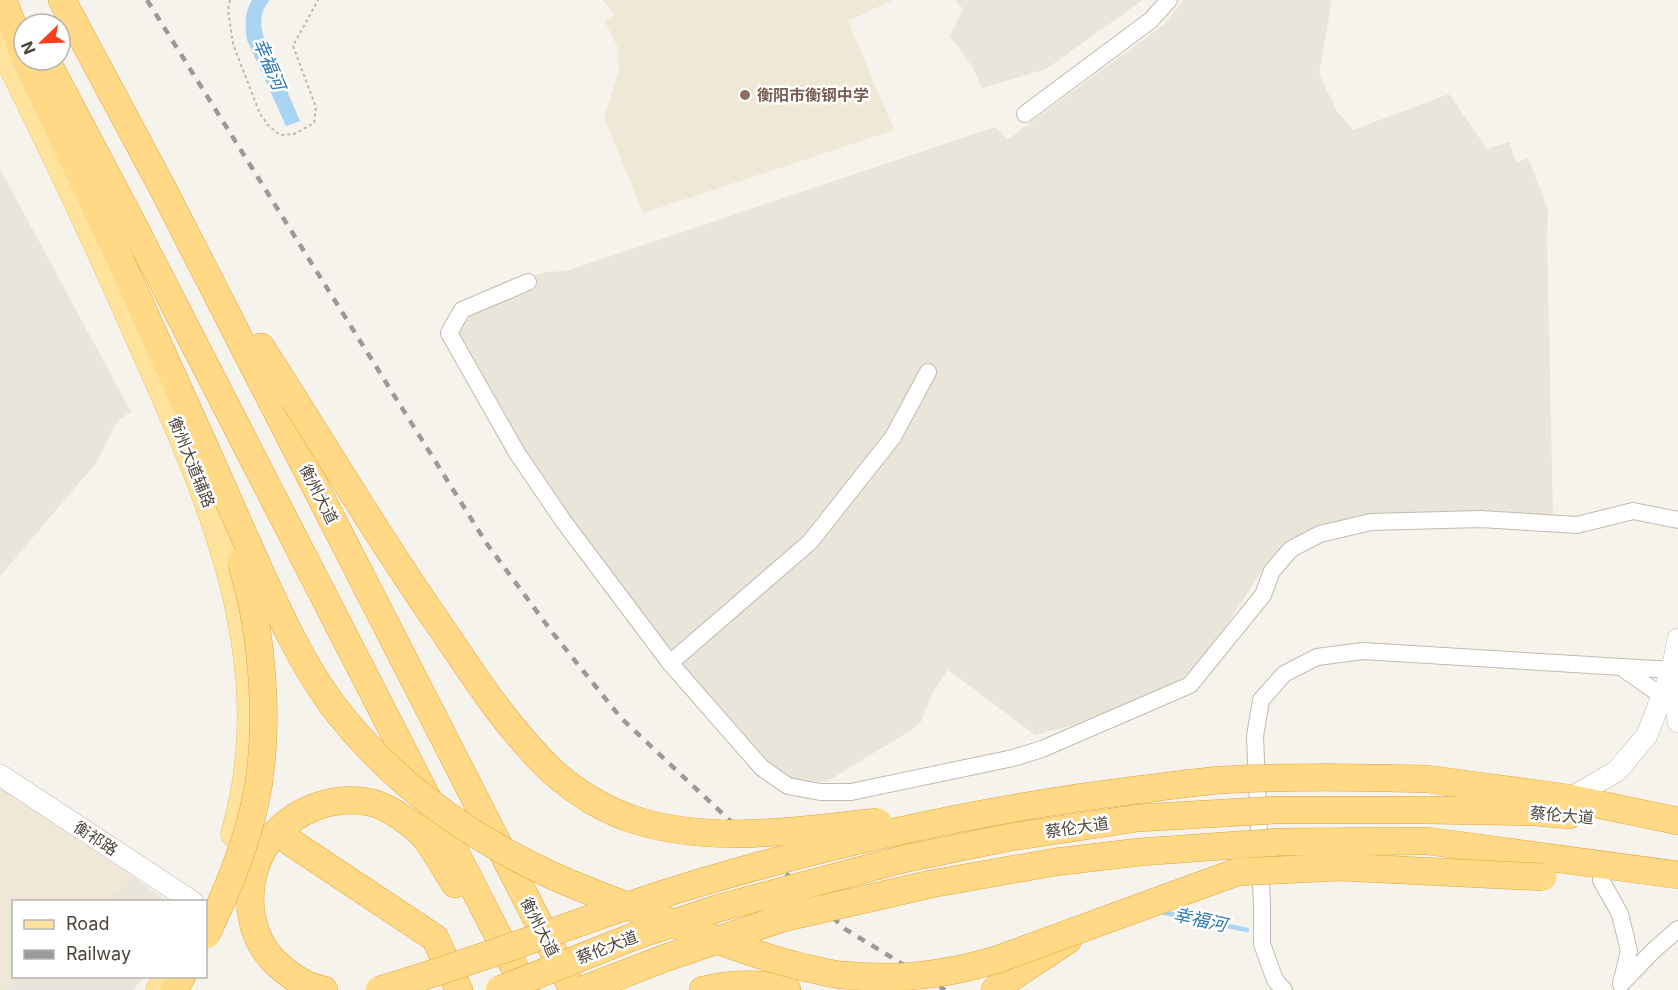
<svg xmlns="http://www.w3.org/2000/svg" width="1678" height="990" viewBox="0 0 1678 990" font-family="Inter,'Noto Sans SC',sans-serif">
	<rect width="100%" height="100%" fill="#f6f3ec"/>
	<g fill="#eae5da">
		<polygon points="955,0 1143,0 1046,69 982,88 973,68 950,36 963,9"/>
		<polygon points="1184,0 1332,0 1319,74 1337,111 1353,130 1449,94 1487,149 1509,142 1516,162 1528,158 1548,209 1547,238 1553,516 1372,515 1286,548 1266,564 1214,645 1178,683 1097,719 1035,735 948,670 932,693 921,722 913,729 826,782 794,782 775,769 684,668 574,526 521,449 448,323 531,277 546,272 566,271 995,127 1008,139 1163,25"/>
		<polygon points="0,169 131,412 120,419 113,428 97,462 0,576"/>
		<polygon points="133,877 167,901 105,902"/>
		<polygon points="18,977 144,977 133,990 3,990"/>
	</g>
	<g fill="#efe8d6">
		<polygon points="602,0 893,0 848,21 894,130 643,213 604,118 619,71 618,48 605,22 615,14"/>
		<polygon points="0,788 133,877 105,901 14,902 14,976 18,977 3,990 0,990"/>
	</g>
	<path fill="#a9d4f2" d="M 252,0 L 270,0 C 260,11 260,21 263,35 L 300,121 L 286,126 L 247,40 C 245,25 244,14 252,0 Z"/>
	<g fill="none" stroke-linecap="round" stroke-linejoin="round">
		<polyline stroke="#a9d4f2" stroke-width="4.5" points="1161,912 1247,930"/>
		<g stroke="#c2bbae" stroke-width="18">
			<g id="minor">
				<polyline points="1025,114 1151,20 1169,0"/>
				<polyline points="528,282 462,310 449,333 517,453 564,522 670,663 762,768 788,786 820,792 851,792 1013,758 1042,749 1190,685 1263,595 1272,571 1291,549 1320,534 1371,522 1480,519 1577,525 1633,511 1678,520"/>
				<polyline points="670,663 810,542 893,437 928,372"/>
				<polyline points="1622,668 1662,696"/>
				<polyline points="1601,880 1620,914 1629,951 1621,984"/>
				<polyline points="1623,982 1654,950 1678,929"/>
				<polyline points="1284,990 1275,980 1262,944 1262,907 1255,736 1261,700 1284,674 1317,657 1363,651 1672,670"/>
			</g>
		</g>
		<g stroke="#c2bbae" stroke-width="22">
			<g id="tertiary">
				<polyline points="1672,674 1678,722"/>
				<polyline points="0,775 193,902"/>
				<polyline points="1563,800 1581,792 1617,771 1647,735 1672,670 1678,639"/>
			</g>
		</g>
		<g stroke="#e6c16a" stroke-width="27">
			<g id="primary">
				<path d="M 0,43 C 48,139 94,236 137,334 C 207,492 285,657 234,834"/>
				<polyline points="159,990 168,976"/>
			</g>
		</g>
		<g stroke="#e0a43c" stroke-width="28">
			<g id="trunk">
				<polyline points="3,0 24,55"/>
				<polyline points="62,0 163,189 573,990"/>
				<polyline points="26,60 119,257 202,441"/>
				<polyline points="46,60 128,215 526,990"/>
				<polyline points="261,347 294,399"/>
				<polyline points="1427,779 1568,798 1678,821"/>
				<polyline points="1427,810 1535,812 1569,815"/>
				<polyline points="283,837 435,938 459,990"/>
				<polyline points="1428,841 1678,875"/>
				<polyline points="174,990 182,976"/>
				<path d="M 324,990 C 304,986 288,975 274,961 C 242,929 243,869 273,836 C 296,810 333,795 368,802 C 385,805 405,819 419,831 C 431,842 445,869 455,884"/>
				<path d="M 703,990 C 731,983 759,982 787,990"/>
				<polyline points="995,990 1006,981 1068,940"/>
			</g>
		</g>
		<polyline stroke="#c4b79f" stroke-width="2" stroke-dasharray="3 3" stroke-linecap="butt" points="230,0 228,10 233,44 260,114 268,125 280,135 294,134 314,123 316,107 293,46 318,0"/>
		<use href="#minor" stroke="#fff" stroke-width="16"/>
		<use href="#tertiary" stroke="#fff" stroke-width="21"/>
		<use href="#primary" stroke="#ffe39c" stroke-width="26"/>
		<use href="#trunk" stroke="#ffd985" stroke-width="27"/>
		<polyline stroke="#9a9a9a" stroke-width="4.5" stroke-dasharray="8 8" stroke-linecap="butt" points="147,0 487,544 552,632 621,718 845,929 945,990"/>
		<g stroke="#e0a43c" stroke-width="28" stroke-linecap="butt">
			<g id="trunk-bridge">
				<path d="M 294,399 C 344,479 393,559 447,636 C 479,684 511,732 553,772 C 575,792 606,811 635,820 C 715,845 797,830 878,822"/>
				<path d="M 202,441 C 220,482 239,524 257,565 C 279,613 300,660 331,703 C 388,779 465,835 551,875 C 590,893 632,907 672,923 C 716,940 760,957 806,968 C 818,970 830,974 842,975 C 900,980 940,976 996,960 L 1237,872 L 1340,867 L 1543,877"/>
				<path d="M 206,935 C 226,893 245,849 255,803 C 271,731 263,631 241,562"/>
				<path d="M 379,990 C 488,959 593,914 702,882 C 844,840 989,808 1136,790 C 1164,787 1193,782 1222,780 C 1290,776 1359,777 1427,779"/>
				<polyline points="499,990 635,936 719,908 903,859 1011,837 1138,818 1276,810 1427,810"/>
				<polyline points="582,990 665,958 783,918 931,884 1055,862 1140,852 1279,842 1428,841"/>
			</g>
		</g>
		<use href="#trunk-bridge" stroke="#ffd985" stroke-width="27"/>
	</g>
	<circle fill="#8d6e63" stroke="#fff" stroke-width="2" cx="745" cy="95" r="6"/>
	<g text-anchor="middle" stroke-width="5" stroke-linejoin="round" paint-order="stroke">
		<g font-size="16" font-weight="bold" fill="#785e54" stroke="#fff" text-anchor="start">
			<text x="757" y="101">衡阳市衡钢中学</text>
		</g>
		<g font-size="16" fill="#4b4439" stroke="#fff">
			<text transform="translate(192 462) rotate(68)" y="6">衡州大道辅路</text>
			<text transform="translate(319 494) rotate(63)" y="6">衡州大道</text>
			<text transform="translate(1562 815) rotate(5)" y="6">蔡伦大道</text>
			<text transform="translate(1077 827) rotate(-8)" y="6">蔡伦大道</text>
			<text transform="translate(96 838) rotate(33)" y="6">衡祁路</text>
			<text transform="translate(540 927) rotate(63)" y="6">衡州大道</text>
			<text transform="translate(607 947) rotate(-21)" y="6">蔡伦大道</text>
		</g>
		<g font-size="18" font-style="italic" fill="#2e7ab2" stroke="#fff">
			<text transform="translate(269 64) rotate(67)" y="6">幸福河</text>
			<text transform="translate(1200 920) rotate(12)" y="6">幸福河</text>
		</g>
	</g>
	<rect x="12" y="900" width="195" height="78" fill="#ffffff" stroke="#b7b4b0" stroke-width="1.5"/>
	<rect x="24" y="920" width="30" height="9" fill="#ffe39c" stroke="#b7b4b0" stroke-width="1.5"/>
	<text x="66" y="930" font-size="18" fill="#4b4439">Road</text>
	<rect x="24" y="950" width="30" height="9" fill="#9a9a9a" stroke="#b7b4b0" stroke-width="1.5"/>
	<text x="66" y="960" font-size="18" fill="#4b4439">Railway</text>
	<g transform="translate(42 42) rotate(247)"><circle r="28" fill="#ffffff" stroke="#b7b4b0" stroke-width="1.5"/>
	<path d="M0-4.5L10 22L0 15L-10 22Z" fill="#fc3f1d"/>
	<text y="-9" font-size="16" font-weight="bold" text-anchor="middle" fill="#4b4439">N</text>
	</g>
</svg>
